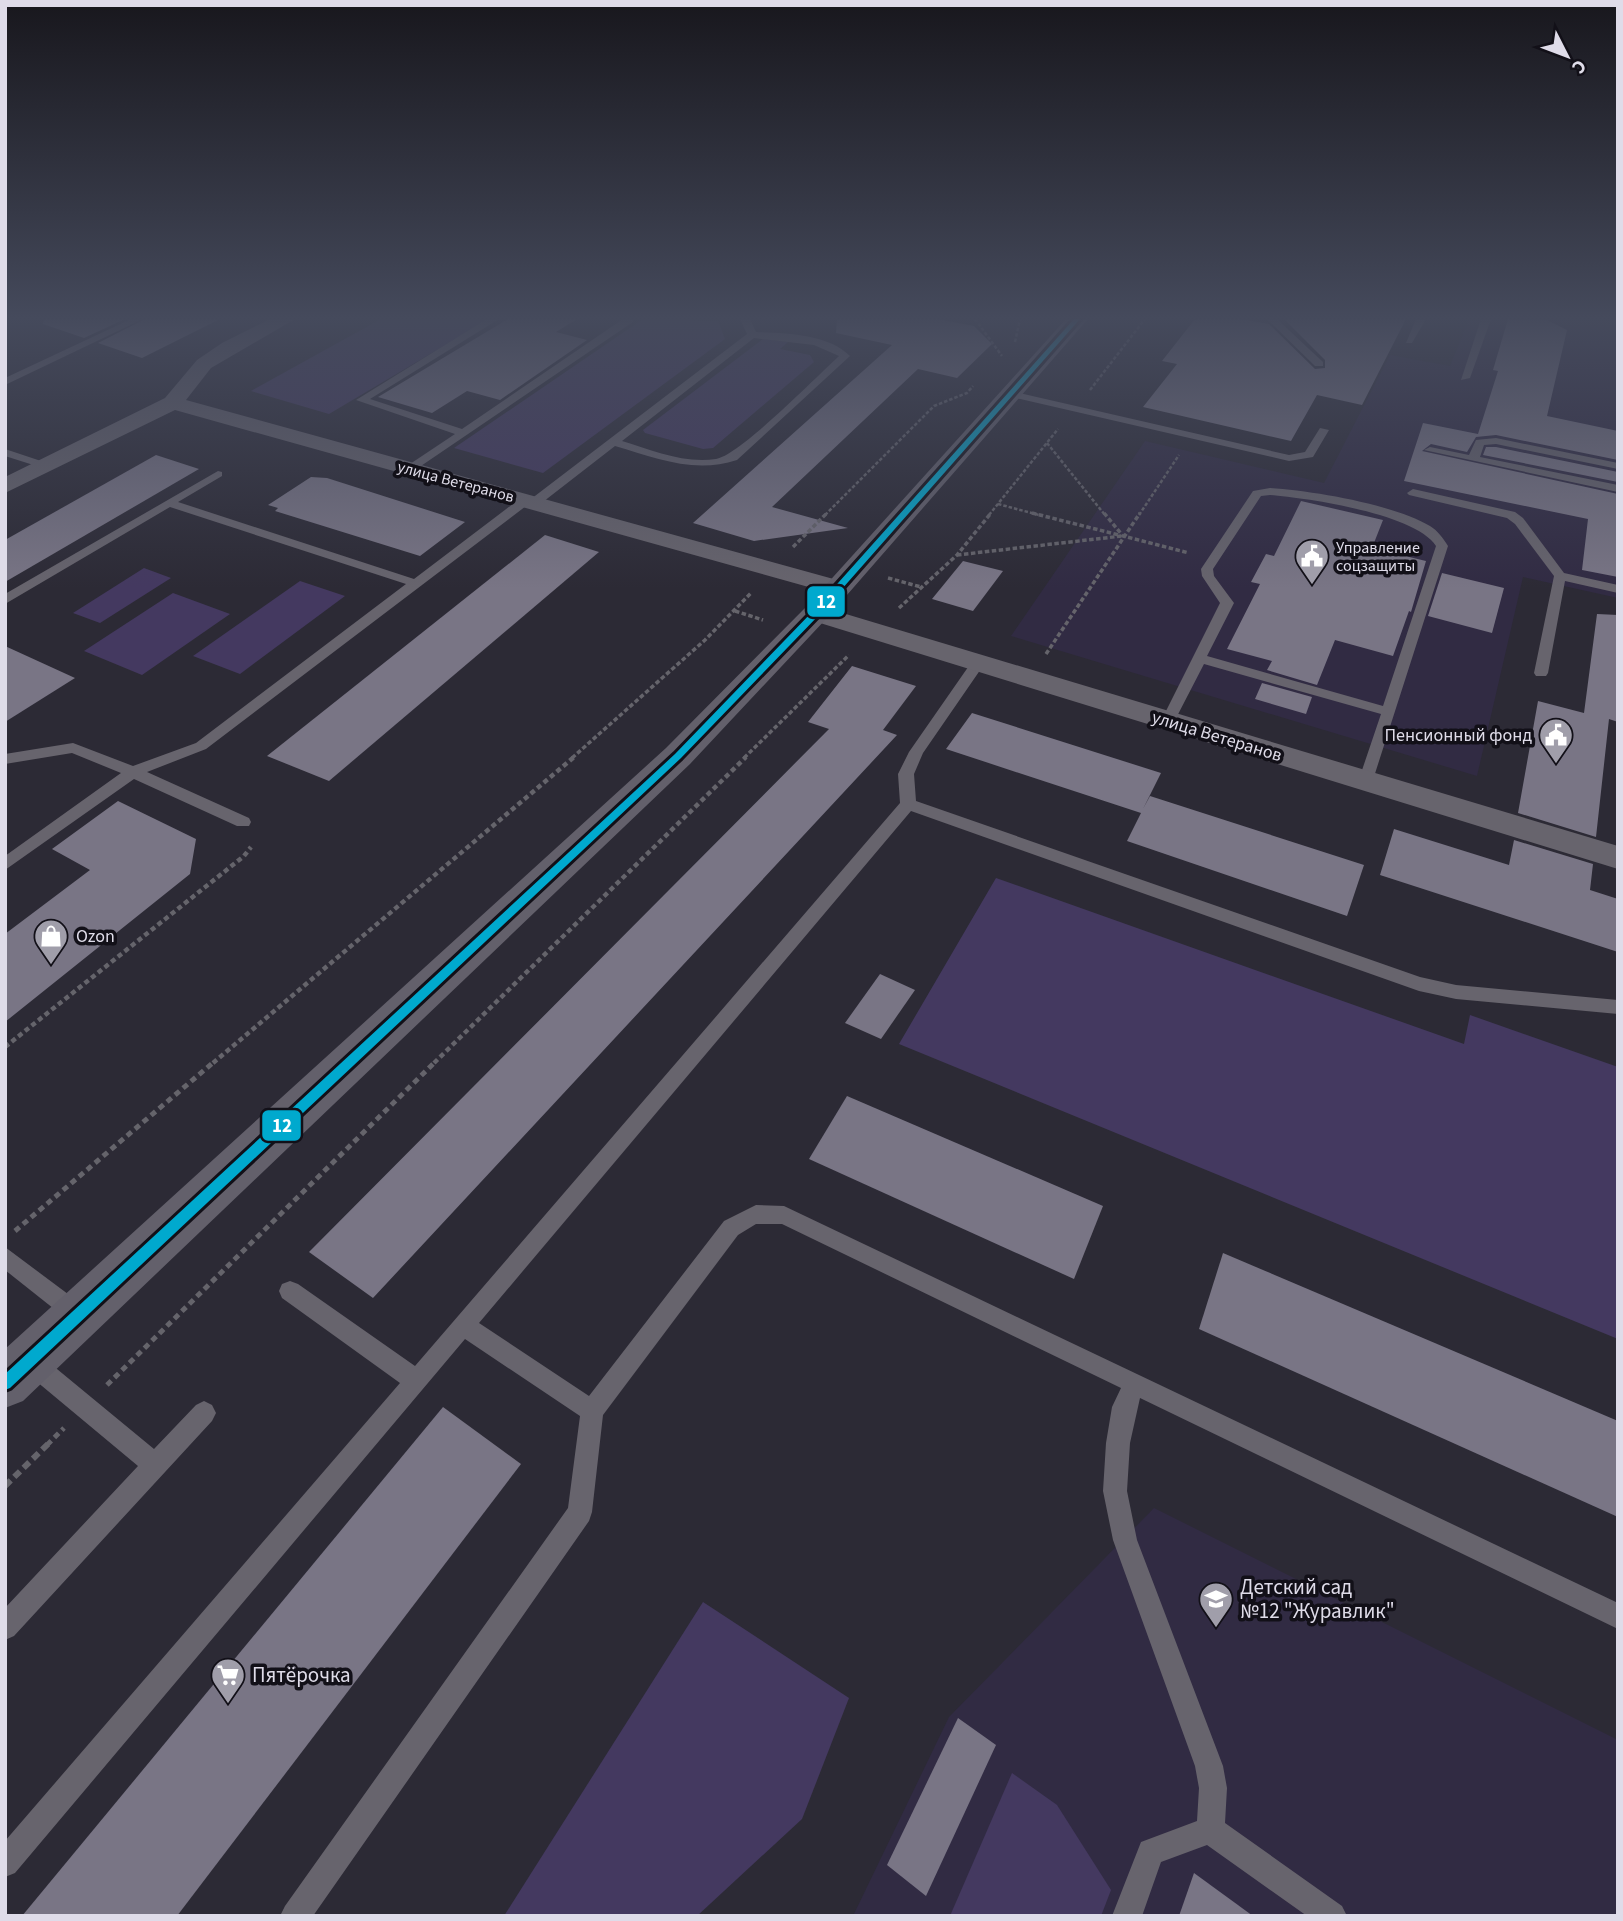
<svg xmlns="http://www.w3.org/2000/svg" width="1623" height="1921" viewBox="0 0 1623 1921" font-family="'Source Sans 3',sans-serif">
	<rect width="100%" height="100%" fill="#2c2a35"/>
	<g fill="#312b43">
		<polygon points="1469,319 1618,319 1618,598 1523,577 1477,776 1011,636 1145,441 1324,483 1390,355 1450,366"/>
		<polygon points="1154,1508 1618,1740 1618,1916 853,1916 949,1717"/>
	</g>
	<g fill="#443960">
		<polygon points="381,319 489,319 329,414 251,391"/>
		<polygon points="643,319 718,321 725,339 543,473 454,448"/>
		<polygon points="763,339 788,342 780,349 810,355 814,362 713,448 703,449 645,433 643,430"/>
		<polygon points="144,568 171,578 100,623 73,613"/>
		<polygon points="300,581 345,596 240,674 193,656"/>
		<polygon points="173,593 230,614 142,675 84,651"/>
		<polygon points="996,878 1464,1044 1470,1015 1618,1067 1618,1339 899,1044"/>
		<polygon points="703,1602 849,1698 802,1819 697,1916 504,1916"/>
		<polygon points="1012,1773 1057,1805 1111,1890 1101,1916 950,1916"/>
	</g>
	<g fill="#797585">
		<polygon points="44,319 125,319 84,338 43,324"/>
		<polygon points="145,319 220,319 142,358 98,343"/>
		<polygon points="508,319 577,319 556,332 587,340 500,400 467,391 432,413 378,397"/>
		<polygon points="837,319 937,319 974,326 992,344 957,378 918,369 772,507 848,528 754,541 693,523 892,345 836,333"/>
		<polygon points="1195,319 1241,319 1269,324 1315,369 1325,368 1325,360 1284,319 1406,319 1362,405 1317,395 1291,441 1143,407 1177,364 1162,361"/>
		<polygon points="1508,319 1547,320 1567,330 1547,416 1618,431 1618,460 1496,435 1476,437 1467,452 1431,444 1422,451 1618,494 1618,577 1582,570 1588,519 1404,481 1423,423 1478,434 1498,371 1493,370"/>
		<polygon points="1486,447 1496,447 1618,472 1618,482 1483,455"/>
		<polygon points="156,455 199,469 5,582 5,540"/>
		<polygon points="311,477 327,478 465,522 420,556 275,511 278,508 268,505"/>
		<polygon points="1301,501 1383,520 1372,548 1426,561 1411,612 1409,611 1393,656 1335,640 1317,685 1267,670 1272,661 1227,649 1260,584 1251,582 1266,554 1274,556"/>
		<polygon points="545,535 599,552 329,781 267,756"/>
		<polygon points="963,561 1003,571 973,611 932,599"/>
		<polygon points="1442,573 1504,588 1492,633 1428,616"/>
		<polygon points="1597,614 1618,615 1618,722 1609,719 1596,837 1518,813 1538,701 1584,713"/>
		<polygon points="5,646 75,678 5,722"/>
		<polygon points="852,666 916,686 883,730 897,735 373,1298 309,1252 829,729 808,722"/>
		<polygon points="1262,683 1312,697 1306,714 1255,699"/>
		<polygon points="972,713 1161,773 1143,809 1150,796 1364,865 1347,916 1127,841 1141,813 946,749"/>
		<polygon points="118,801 196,839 190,874 5,1022 5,934 90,870 52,849"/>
		<polygon points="1394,829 1509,865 1514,840 1593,864 1590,890 1618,899 1618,952 1380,875"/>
		<polygon points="880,974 915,990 881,1039 845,1023"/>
		<polygon points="847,1096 1103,1206 1074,1279 809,1159"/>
		<polygon points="1223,1253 1618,1421 1618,1517 1199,1329"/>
		<polygon points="443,1407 521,1464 177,1916 22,1916"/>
		<polygon points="958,1718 996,1745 926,1896 887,1865"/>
		<polygon points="1194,1873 1253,1916 1179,1916"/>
	</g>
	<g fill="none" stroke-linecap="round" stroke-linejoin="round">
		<g stroke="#65646b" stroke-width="2.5" stroke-dasharray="3.5 2" stroke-linecap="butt">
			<polyline points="975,319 1002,356"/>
			<polyline points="1015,342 1020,319"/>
			<polyline points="1090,390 1145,319"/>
			<polyline points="1047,443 1105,515"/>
			<polyline points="998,504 1039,515"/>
			<polyline points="825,515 934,406 967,393 973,386"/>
			<polyline points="989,515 1058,429"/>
			<polyline points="1139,515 1179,455"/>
		</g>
		<g stroke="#65646b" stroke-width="3.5" stroke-dasharray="4.5 2.5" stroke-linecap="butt">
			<polyline points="1032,513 1119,535"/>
			<polyline points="1104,513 1123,536 1189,553"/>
			<polyline points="793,547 827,513"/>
			<polyline points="957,555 1122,536"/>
			<polyline points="888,578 921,587"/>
			<polyline points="899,608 957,555 991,513"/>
			<polyline points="735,611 763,620"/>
			<polyline points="1046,654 1140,513"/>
			<polyline points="572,758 705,640 752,592"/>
			<polyline points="744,758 849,655"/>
		</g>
		<g stroke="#65646b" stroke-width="4.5" stroke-dasharray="5 3.5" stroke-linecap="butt">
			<polyline points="5,1047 244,856 251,847"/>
			<polyline points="213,1063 574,757"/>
			<polyline points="434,1063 746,757"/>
		</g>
		<g stroke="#65646b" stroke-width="5" stroke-dasharray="6 4.5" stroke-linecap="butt">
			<polyline points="15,1231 215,1061"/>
			<polyline points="107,1385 436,1061"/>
			<polyline points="47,1445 64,1428"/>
		</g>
		<polyline stroke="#65646b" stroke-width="6" stroke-dasharray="8 5" stroke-linecap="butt" points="5,1486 49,1443"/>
		<g fill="#67646d" fill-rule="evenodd">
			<polygon points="131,319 143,319 5,385 5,378"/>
			<polygon points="487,319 499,319 370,399 462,429 623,319 633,319 633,322 415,470 407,470 407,466 455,434 356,400"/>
			<path d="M 740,319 L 750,319 L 756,332 C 785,333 829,334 850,356 L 737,460 C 694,474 656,458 615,446 L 539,505 L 530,503 L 206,749 L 147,772 L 249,818 L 251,822 L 249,826 L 237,826 L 134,779 L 5,870 L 5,856 L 121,773 L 72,753 L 5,764 L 5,754 L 73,743 L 133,766 L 196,743 L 406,584 L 170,507 L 5,604 L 5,594 L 218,471 L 222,472 L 222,476 L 178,502 L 414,579 L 522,497 L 531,499 L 747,334 ZM 754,338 L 814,345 L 839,356 C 816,377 740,455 716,459 C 684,464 652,450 622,441 Z"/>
			<polygon points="1267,319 1277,319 1323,362 1323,366 1315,366"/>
			<polygon points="1416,319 1426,319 1412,343 1406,343"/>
			<polygon points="1481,319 1491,319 1470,378 1461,380"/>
			<polygon points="1011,391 1289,455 1305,452 1320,428 1329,430 1313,457 1289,461 1007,396 1006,394"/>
			<polygon points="1496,438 1618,463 1618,469 1496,444 1484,445 1480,457 1618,485 1618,492 1424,450 1430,447 1469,455 1476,440"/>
			<polygon points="5,449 50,464 52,466 46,469 5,456"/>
			<path d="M 1270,488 C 1314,491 1392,504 1430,526 C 1438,531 1443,538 1448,546 L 1371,786 L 1366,787 L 1358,782 L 1381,714 L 1204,664 L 1173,724 L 1168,726 L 1161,721 L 1220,603 L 1202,576 L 1201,569 L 1253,491 ZM 1270,495 C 1308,498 1416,514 1436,546 L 1383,706 L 1207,656 L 1234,603 L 1214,576 L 1213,569 L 1261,496 Z"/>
			<polygon points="1413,489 1515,512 1523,518 1564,573 1618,585 1618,593 1565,581 1548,673 1546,676 1536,676 1534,673 1554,576 1515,524 1507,518 1409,495 1407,493"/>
			<polygon points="978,659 985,663 923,753 914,774 916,801 1420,977 1456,985 1618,1000 1618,1014 1456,999 1419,991 911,811 479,1323 589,1396 724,1221 756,1205 784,1206 1618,1603 1618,1629 1140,1398 1130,1443 1127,1491 1137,1540 1223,1766 1227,1788 1225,1823 1342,1906 1347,1916 1307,1916 1207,1845 1161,1862 1142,1916 1112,1916 1141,1842 1197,1821 1199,1788 1195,1766 1113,1540 1103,1491 1106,1443 1112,1407 1121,1388 782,1224 756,1224 738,1235 603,1415 592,1512 589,1521 313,1916 280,1916 285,1906 568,1508 580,1416 465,1339 15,1873 5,1877 5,1841 400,1383 282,1298 279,1291 282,1284 290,1281 298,1284 415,1366 900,803 898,774 909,752 973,660"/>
			<polygon points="5,1247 84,1306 87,1313 84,1320 76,1323 68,1320 5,1270"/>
			<polygon points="32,1352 40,1355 154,1449 196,1405 204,1401 212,1405 216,1413 212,1421 14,1636 5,1640 5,1608 138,1466 24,1371 21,1363 24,1355"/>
		</g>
		<g fill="#67646d" fill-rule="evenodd">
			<polygon points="270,319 295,319 211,368 186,400 848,583 852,588 848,593 830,593 175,410 5,493 5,477 165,398 197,360 222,343"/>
			<polygon points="816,605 1618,846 1618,869 807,619 803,613 807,607"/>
		</g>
		<polygon fill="#63606b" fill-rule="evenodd" points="1066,319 1088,319 826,619 690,764 23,1401 5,1408 5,1349 666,748 806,607"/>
		<g stroke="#121018" stroke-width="6">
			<polygon id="bus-1" points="1074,319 1080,319 819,615 681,758 10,1388 5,1390 5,1374 675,754 813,611"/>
		</g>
		<use href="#bus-1" fill="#00a9ce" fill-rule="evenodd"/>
	</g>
	<linearGradient id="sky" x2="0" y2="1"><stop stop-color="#18171d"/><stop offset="0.54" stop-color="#454a5c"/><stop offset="1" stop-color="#454a5c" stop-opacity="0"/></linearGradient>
	<rect width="1623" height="588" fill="url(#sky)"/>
	<defs>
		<g id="civic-pin" transform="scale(1.75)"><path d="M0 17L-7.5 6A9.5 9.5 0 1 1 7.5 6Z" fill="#a09eaa" stroke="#121018"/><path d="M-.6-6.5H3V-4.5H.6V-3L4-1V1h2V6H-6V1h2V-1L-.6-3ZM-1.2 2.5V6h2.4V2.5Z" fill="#fff"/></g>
		<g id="shop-pin" transform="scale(1.75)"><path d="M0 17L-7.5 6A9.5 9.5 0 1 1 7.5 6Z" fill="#a09eaa" stroke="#121018"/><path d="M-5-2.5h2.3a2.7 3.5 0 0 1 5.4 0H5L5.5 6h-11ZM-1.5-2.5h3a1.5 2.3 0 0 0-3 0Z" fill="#fff"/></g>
		<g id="school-pin" transform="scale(1.75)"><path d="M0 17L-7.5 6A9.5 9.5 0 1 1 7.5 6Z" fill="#a09eaa" stroke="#121018"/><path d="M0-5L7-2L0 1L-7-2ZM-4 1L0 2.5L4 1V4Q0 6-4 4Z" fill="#fff"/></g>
		<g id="supermarket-pin" transform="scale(1.75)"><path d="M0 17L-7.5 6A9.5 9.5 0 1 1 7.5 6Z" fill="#a09eaa" stroke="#121018"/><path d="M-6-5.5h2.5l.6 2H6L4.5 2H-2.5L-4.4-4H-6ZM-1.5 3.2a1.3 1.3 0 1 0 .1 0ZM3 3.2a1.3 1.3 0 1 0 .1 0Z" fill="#fff"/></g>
	</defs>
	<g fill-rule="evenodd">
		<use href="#civic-pin" x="1312" y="556"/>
		<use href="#civic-pin" x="1556" y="735"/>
		<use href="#shop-pin" x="51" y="936"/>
		<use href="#school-pin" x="1216" y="1599"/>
		<use href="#supermarket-pin" x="228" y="1675"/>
	</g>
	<g text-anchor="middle" stroke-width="7" stroke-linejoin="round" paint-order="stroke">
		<g font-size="16" fill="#dfdce9" stroke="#121018">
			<text transform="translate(456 481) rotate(15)" y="6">улица Ветеранов</text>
		</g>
		<g font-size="16" fill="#dfdce9" stroke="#121018" text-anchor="start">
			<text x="1336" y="553">Управление<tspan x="1336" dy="18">соцзащиты</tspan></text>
		</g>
		<g font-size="18" fill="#dfdce9" stroke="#121018" text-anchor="end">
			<text x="1532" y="741">Пенсионный фонд</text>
			<text x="76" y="942" text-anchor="start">Ozon</text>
		</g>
		<g font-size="18" fill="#dfdce9" stroke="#121018">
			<text transform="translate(1217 736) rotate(17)" y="6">улица Ветеранов</text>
		</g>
		<g font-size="21" fill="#dfdce9" stroke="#121018" text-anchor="start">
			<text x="1240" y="1594">Детский сад<tspan x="1240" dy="24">№12 "Журавлик"</tspan></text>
			<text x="252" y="1682">Пятёрочка</text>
		</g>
	</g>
	<g stroke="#121018" stroke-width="2.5">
		<rect x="806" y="585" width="40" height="33" rx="7" fill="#00a9ce"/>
		<rect x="261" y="1109" width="41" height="33" rx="7" fill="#00a9ce"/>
	</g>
	<g font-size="19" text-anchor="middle" font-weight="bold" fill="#fff">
		<text x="826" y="608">12</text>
		<text x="282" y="1132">12</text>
	</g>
	<rect width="1623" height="1921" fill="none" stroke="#dfdce9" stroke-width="14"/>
	<g transform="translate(1567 56) rotate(132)" stroke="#121018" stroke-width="5" paint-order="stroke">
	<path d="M0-5L12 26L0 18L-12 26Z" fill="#dfdce9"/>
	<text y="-10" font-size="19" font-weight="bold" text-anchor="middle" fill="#dfdce9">С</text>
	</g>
</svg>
